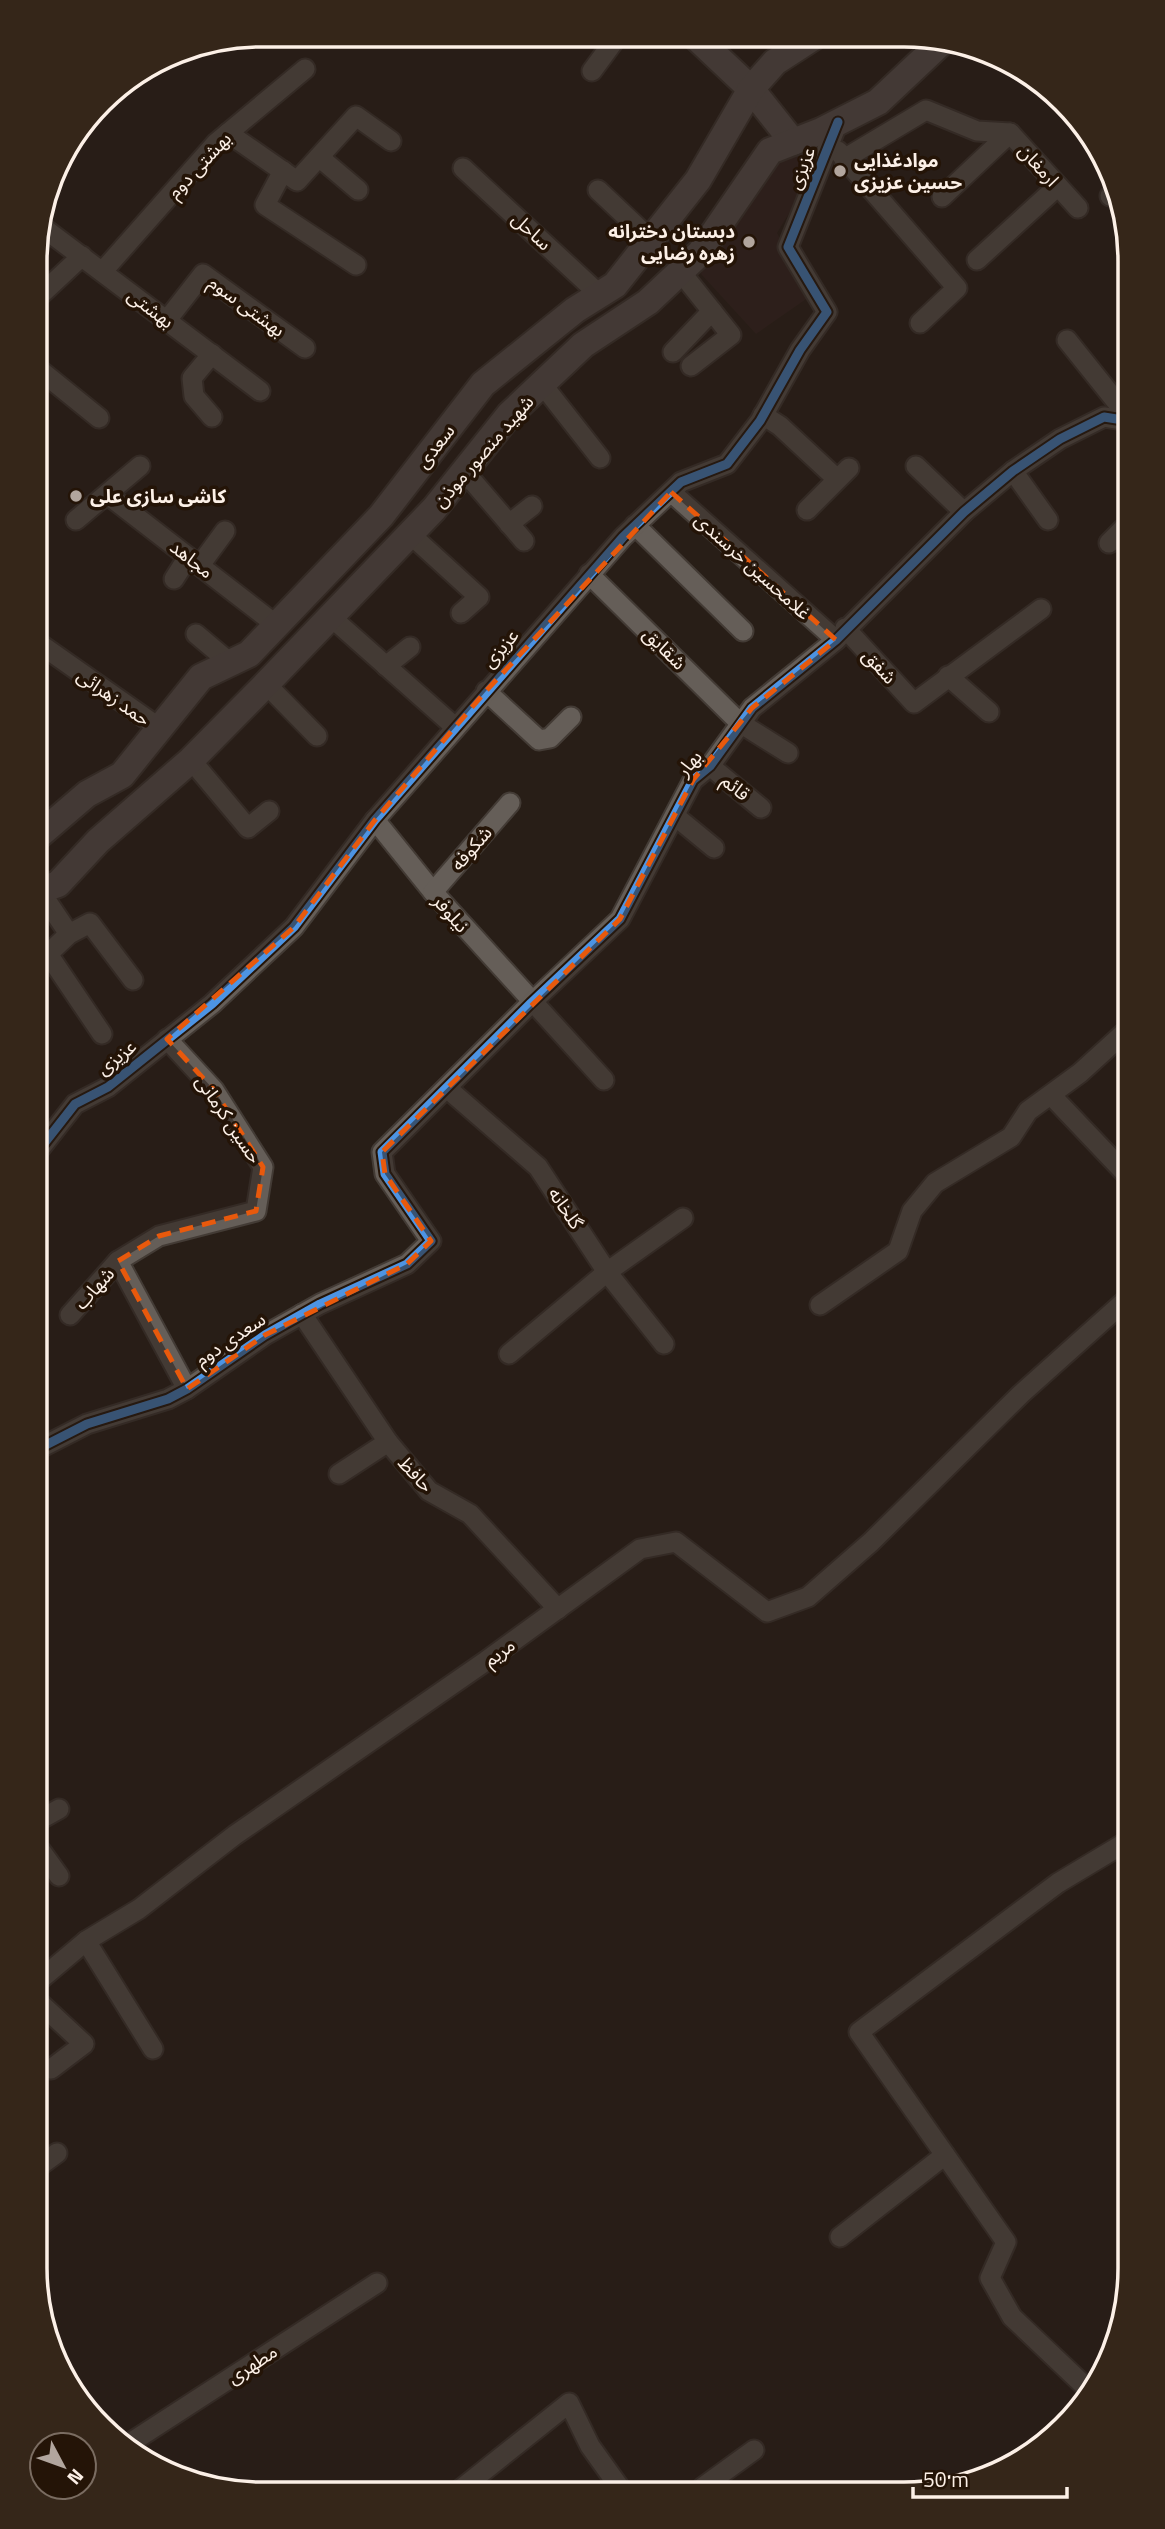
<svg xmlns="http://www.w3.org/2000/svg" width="1165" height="2529" viewBox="0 0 1165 2529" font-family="'Titillium Web','Noto Sans Arabic',sans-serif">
	<rect width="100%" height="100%" fill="#281e17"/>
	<polygon fill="#34231f" points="800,146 817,161 794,211 791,210 777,233 812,295 756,334 701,274 709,251 774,156"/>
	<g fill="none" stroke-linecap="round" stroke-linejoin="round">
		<g stroke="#433b35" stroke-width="23">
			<g id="street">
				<polyline points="592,71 617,37"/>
				<polyline points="228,133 297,181 356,116 391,141"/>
				<polyline points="838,151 957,288 920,323"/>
				<polyline points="319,157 358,190"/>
				<polyline points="844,159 926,110 977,131 1010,133 1078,208"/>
				<polyline points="463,168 600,295"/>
				<polyline points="283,171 265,205 356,265"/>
				<polyline points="598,190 651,240"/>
				<polyline points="1110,196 1117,190"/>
				<polyline points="942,197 1010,133"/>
				<polyline points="41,226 260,391"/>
				<polyline points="977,260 1058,186"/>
				<polyline points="103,271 216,143 305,69"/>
				<polyline points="680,271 731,335 691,366"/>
				<polyline points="36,299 82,256"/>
				<polyline points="167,320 203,274 305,348"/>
				<polyline points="1067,340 1123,410"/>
				<polyline points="673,352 712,311"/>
				<polyline points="212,354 192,378 194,396 212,417"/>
				<polyline points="36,367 99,418"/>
				<polyline points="542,384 600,458"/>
				<polyline points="763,415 780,426 837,479"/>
				<polyline points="916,466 964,512"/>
				<polyline points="464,471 524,541"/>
				<polyline points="1013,471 1048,520"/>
				<polyline points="36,487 37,486"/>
				<polyline points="671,492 836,640"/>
				<polyline points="108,495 275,624"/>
				<polyline points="807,510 849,468"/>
				<polyline points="76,520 140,466"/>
				<polyline points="509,524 532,506"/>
				<polyline points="635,525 743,631"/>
				<polyline points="410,534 479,597 461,613"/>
				<polyline points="1109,543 1123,529"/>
				<polyline points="200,565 225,531"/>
				<polyline points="589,574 740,723 788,753"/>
				<polyline points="174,579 188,557"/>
				<polyline points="331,617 455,727"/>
				<polyline points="845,628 914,703 1041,609"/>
				<polyline points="196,634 228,661"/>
				<polyline points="37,642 158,727"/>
				<polyline points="386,666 410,647"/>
				<polyline points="948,676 989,712"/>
				<polyline points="266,684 317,736"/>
				<polyline points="486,691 539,740 550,738 571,717"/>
				<polyline points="191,760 248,828 269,811"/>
				<polyline points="710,766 761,808"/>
				<polyline points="675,816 714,848"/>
				<polyline points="375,820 433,892 604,1080"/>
				<polyline points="40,891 69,934"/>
				<polyline points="433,892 510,803"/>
				<polyline points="102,1034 48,954 69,934 90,923 133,980"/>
				<polyline points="167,1039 214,1090 263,1167 256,1211 159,1236 118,1261 187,1389"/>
				<polyline points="448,1089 538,1167 607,1272 664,1344"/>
				<polyline points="1051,1095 1126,1174"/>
				<polyline points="39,1150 75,1104 108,1087 212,1004 294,927 375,820 623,537 681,482 727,464 760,421 800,350 827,312 788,247 838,122"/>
				<polyline points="820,1305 898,1251 912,1211 935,1183 1011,1137 1028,1111 1080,1073 1125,1032"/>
				<polyline points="302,1314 388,1442 429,1491 470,1514 558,1609"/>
				<polyline points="70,1315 118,1261"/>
				<polyline points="509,1354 607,1272 683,1218"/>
				<polyline points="40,1448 87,1424 168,1399 187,1389 265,1335 320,1304 407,1264 431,1241 385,1174 382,1152 531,1003 620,919 693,780 710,766 752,708 836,640 964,512 1013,471 1060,439 1104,417 1123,420"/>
				<polyline points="339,1474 388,1442"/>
				<polyline points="41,1819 59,1809"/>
				<polyline points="41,1851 59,1876"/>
				<polyline points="86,1941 153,2049"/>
				<polyline points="42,1978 86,1941 139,1909 235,1835 486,1661 640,1549 676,1542 767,1612 808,1597 871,1542 1021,1394 1126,1300"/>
				<polyline points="42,2005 84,2044 51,2069"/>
				<polyline points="42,2164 57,2153"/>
				<polyline points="840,2237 945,2155"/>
				<polyline points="1091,2392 1012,2317 990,2278 1006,2242 859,2032 1058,1883 1128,1841"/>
				<polyline points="127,2445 377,2283"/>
				<polyline points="703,2487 754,2450"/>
				<polyline points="461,2489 569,2403 590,2446 620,2488"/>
			</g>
		</g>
		<g stroke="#433b35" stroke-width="30">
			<g id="secondary">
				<polyline points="697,38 751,89 793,142"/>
				<polyline points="38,836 87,794 122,775 201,677 249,654 381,516 483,384 575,310 615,285 698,180 751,89 775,62 812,38"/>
				<polyline points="38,891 58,884 98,841 191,760 266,684 434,509 509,415 583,345 648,302 700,253 770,151 821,131 878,102 945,39"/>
			</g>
		</g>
		<use href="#street" stroke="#655e58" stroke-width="19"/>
		<use href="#secondary" stroke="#645c59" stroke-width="26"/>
		<g stroke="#241407" stroke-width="13">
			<g id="cycleway">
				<polyline points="39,1150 75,1104 108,1087 212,1004 294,927 375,820 623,537 681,482 727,464 760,421 800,350 827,312 788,247 838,122"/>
				<polyline points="40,1448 87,1424 168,1399 187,1389 265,1335 320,1304 407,1264 431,1241 385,1174 382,1152 531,1003 620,919 693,780 710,766 752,708 836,640 964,512 1013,471 1060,439 1104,417 1123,420"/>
			</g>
		</g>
		<use href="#cycleway" stroke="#4d94e3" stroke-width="9"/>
	</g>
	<path d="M0 0H1165V2529H0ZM 671,492 L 836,640 L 752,708 L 693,780 L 620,919 L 382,1152 L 385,1174 L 431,1241 L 407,1264 L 265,1335 L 187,1389 L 118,1261 L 159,1236 L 256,1211 L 263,1167 L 214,1090 L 167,1039 L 294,927 L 375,820 L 486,691 Z" fill="#281e17" fill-opacity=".55" fill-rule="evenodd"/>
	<path fill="none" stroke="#e8590c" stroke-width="5" stroke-dasharray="14 9" stroke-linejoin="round" d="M 671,492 L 836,640 L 752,708 L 693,780 L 620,919 L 382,1152 L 385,1174 L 431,1241 L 407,1264 L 265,1335 L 187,1389 L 118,1261 L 159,1236 L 256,1211 L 263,1167 L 214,1090 L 167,1039 L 294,927 L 375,820 L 486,691 Z"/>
	<g fill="#b2a69e" stroke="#241407" stroke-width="2.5">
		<circle cx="840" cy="171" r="7"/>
		<circle cx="749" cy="242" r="7"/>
		<circle cx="76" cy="496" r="7"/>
	</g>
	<g text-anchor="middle" stroke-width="7" stroke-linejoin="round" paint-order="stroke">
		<g font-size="19" font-weight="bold" fill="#fcf0e7" stroke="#241407" text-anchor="start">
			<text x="854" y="167">موادغذایی<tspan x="854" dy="22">حسین عزیزی</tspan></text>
			<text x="735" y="238" text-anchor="end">دبستان دخترانه<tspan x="735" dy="22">زهره رضایی</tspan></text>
			<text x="90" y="503">کاشی سازی علی</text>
		</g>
		<g font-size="19" fill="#fcf0e7" stroke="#241407">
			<text transform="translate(199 165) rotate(-47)" y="7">بهشتی دوم</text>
			<text transform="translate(1039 165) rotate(48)" y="7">ارمغان</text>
			<text transform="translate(801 168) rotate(-68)" y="7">عزیزی</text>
			<text transform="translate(532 231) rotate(43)" y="7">ساحل</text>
			<text transform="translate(247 306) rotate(36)" y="7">بهشتی سوم</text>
			<text transform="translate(151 308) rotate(37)" y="7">بهشتی</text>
			<text transform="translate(435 446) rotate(-52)" y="7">سعدی</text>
			<text transform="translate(483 451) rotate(-49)" y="7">شهید منصور موذن</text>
			<text transform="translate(192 559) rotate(38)" y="7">مجاهد</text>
			<text transform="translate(753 566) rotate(42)" y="7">غلامحسین خرسندی</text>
			<text transform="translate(500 648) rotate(-49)" y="7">عزیزی</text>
			<text transform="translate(665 648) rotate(45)" y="7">شقایق</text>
			<text transform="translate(880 666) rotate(48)" y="7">شفق</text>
			<text transform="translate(114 697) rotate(35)" y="7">حمد زهرائی</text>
			<text transform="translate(689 763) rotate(-50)" y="7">بهار</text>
			<text transform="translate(736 787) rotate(39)" y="7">قائم</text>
			<text transform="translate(471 848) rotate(-49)" y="7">شکوفه</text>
			<text transform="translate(451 913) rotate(49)" y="7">نیلوفر</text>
			<text transform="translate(116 1057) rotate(-38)" y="7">عزیزی</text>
			<text transform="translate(229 1119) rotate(56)" y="7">حسین کرمانی</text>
			<text transform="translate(566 1208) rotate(56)" y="7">گلخانه</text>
			<text transform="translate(94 1288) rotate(-48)" y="7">شهاب</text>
			<text transform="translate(230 1339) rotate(-34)" y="7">سعدی دوم</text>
			<text transform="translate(416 1474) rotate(47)" y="7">حافظ</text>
			<text transform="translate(499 1652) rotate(-36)" y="7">مریم</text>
			<text transform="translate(252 2364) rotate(-33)" y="7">مطهری</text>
		</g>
	</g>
	<path d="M0 0H1165V2529H0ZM261 47H904A214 214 0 0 1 1118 261V2268A214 214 0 0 1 904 2482H261A214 214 0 0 1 47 2268V261A214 214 0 0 1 261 47Z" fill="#352619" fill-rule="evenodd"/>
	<path fill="none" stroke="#fcf0e7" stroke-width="3.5" d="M261 47H904A214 214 0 0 1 1118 261V2268A214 214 0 0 1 904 2482H261A214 214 0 0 1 47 2268V261A214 214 0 0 1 261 47Z"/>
	<g transform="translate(63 2466) rotate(131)"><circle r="33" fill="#241407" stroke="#7a6c61" stroke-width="2"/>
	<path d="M0-5L12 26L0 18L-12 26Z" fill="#b2a69e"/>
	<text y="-10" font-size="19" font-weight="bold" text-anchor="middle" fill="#fcf0e7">N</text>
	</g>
	<path d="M913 2487v10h154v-10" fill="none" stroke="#fcf0e7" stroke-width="3.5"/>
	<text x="923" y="2487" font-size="21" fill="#fcf0e7" stroke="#241407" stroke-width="5" paint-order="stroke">50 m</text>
</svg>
